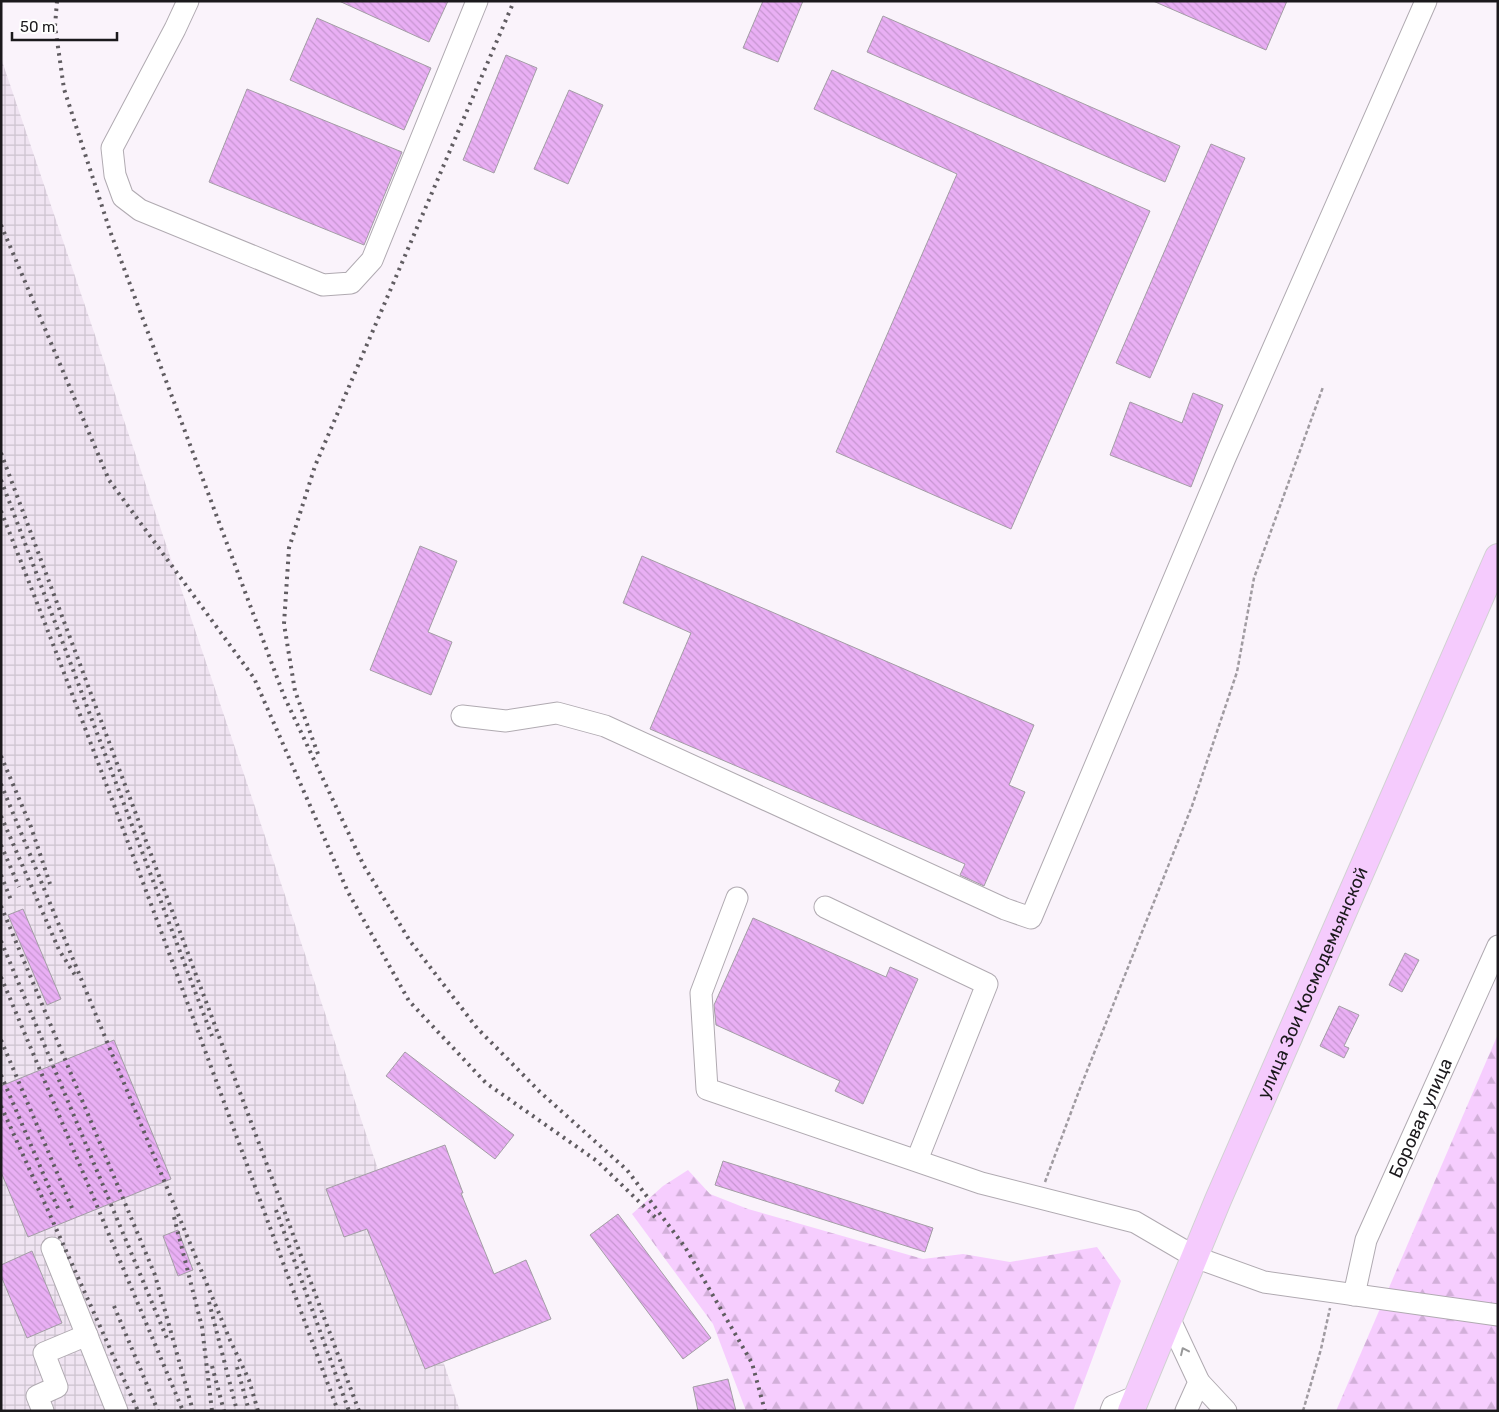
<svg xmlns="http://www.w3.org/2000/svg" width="1499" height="1412" viewBox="0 0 1499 1412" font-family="Rubik,sans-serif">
	<defs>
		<pattern id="industrial-grid" width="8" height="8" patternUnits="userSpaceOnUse" patternTransform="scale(1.25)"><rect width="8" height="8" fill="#f0e4f2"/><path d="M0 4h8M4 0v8" fill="none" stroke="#cdc3cf"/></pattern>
		<pattern id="forest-firs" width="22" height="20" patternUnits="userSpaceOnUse" patternTransform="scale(1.25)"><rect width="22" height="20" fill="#f6cdfe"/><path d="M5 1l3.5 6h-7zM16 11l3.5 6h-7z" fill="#d2afd9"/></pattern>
		<pattern id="building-back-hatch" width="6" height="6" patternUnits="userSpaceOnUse" patternTransform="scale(1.25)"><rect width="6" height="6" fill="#e9aff4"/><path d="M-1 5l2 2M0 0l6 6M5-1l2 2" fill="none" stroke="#c796d1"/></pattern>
	</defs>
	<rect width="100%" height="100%" fill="#faf3fb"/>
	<polygon fill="url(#industrial-grid)" points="1,58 460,1411 1,1411"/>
	<g fill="url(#forest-firs)">
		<polygon points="1498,1034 1498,1411 1336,1411"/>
		<polygon points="688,1170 710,1194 748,1209 923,1259 963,1254 1010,1262 1097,1247 1121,1281 1073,1411 746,1411 713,1324 632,1214 663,1186"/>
	</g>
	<g fill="url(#building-back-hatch)" stroke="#a39da5">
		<polygon points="339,1 448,1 429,42"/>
		<polygon points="763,1 803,1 778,62 743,48"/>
		<polygon points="1153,1 1287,1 1266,50"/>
		<polygon points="883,16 1180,146 1165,182 867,52"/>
		<polygon points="317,18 431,68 404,130 290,80"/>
		<polygon points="506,55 537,68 494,173 463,160"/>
		<polygon points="832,70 1150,211 1011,529 836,452 957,174 814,109"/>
		<polygon points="247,89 402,152 364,245 209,182"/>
		<polygon points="569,90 603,105 568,184 534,169"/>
		<polygon points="1211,144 1245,158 1150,378 1116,363"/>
		<polygon points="1193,393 1223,405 1191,487 1110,455 1130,402 1182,423"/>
		<polygon points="420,546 457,561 428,632 452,642 431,695 370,670"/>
		<polygon points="642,556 1034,725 1009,785 1025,792 984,886 960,875 965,864 650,729 691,633 623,603"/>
		<polygon points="23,909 61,999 47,1005 8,915"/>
		<polygon points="753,918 886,977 890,967 918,979 863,1104 835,1091 840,1081 716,1025 714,1005"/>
		<polygon points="1405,953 1419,960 1402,992 1389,985"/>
		<polygon points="1339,1006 1359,1015 1344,1046 1349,1048 1344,1058 1320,1046"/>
		<polygon points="114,1040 171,1179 28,1237 1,1172 1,1086"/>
		<polygon points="405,1052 514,1135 495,1159 386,1076"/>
		<polygon points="445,1145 463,1193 461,1193 494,1274 526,1260 551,1319 425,1369 367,1229 344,1237 326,1189"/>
		<polygon points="723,1161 933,1228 925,1252 715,1185"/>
		<polygon points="618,1214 711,1338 683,1359 590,1235"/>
		<polygon points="178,1230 193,1270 178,1276 163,1236"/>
		<polygon points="32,1251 62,1323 27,1338 1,1276 1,1265"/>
		<polygon points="728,1379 736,1411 698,1411 693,1387"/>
	</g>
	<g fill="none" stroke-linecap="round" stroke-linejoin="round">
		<g stroke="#b0aab1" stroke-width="23">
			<g id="minor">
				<polyline points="188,1 175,29 112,148 115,175 123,197 140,210 323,285 351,283 372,260 477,1"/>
				<polyline points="462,716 506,721 557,713 605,726 1005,909 1031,918 1225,458 1426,1"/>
				<polyline points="737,898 701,993 707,1089 981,1183 1135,1222 1195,1257 1264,1282 1498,1315"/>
				<polyline points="825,907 987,984 917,1160"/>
				<polyline points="52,1248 117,1411"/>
				<path id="s1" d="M 1354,1295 L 1366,1240 L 1498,946"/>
				<polyline points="1169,1318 1199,1382 1186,1411"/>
				<polyline points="1199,1382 1226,1411"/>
				<polyline points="43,1411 37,1396 57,1387 44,1353 87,1335"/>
				<polyline points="1111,1411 1113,1406 1137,1396"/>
			</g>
		</g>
		<g stroke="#d1d1d2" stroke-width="28">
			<g id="major">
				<path id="s2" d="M 1131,1411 L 1218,1200 L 1498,557"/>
			</g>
		</g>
		<g stroke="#a09ba1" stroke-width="2.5" stroke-dasharray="4 2.5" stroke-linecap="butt">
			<polyline points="1045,1182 1079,1091 1192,806 1237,672 1254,578 1323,387"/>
			<polyline points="1303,1411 1321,1349 1330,1308"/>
		</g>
		<use href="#minor" stroke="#fff" stroke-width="21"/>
		<use href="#major" stroke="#f5cbfd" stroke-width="26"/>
		<g stroke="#605c61" stroke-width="4" stroke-dasharray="2.5 5" stroke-linecap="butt">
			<polyline points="57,1 55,26 64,89 110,231 284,696 364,866 410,941 477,1028 540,1092 627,1170 685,1247 752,1363 765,1411"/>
			<polyline points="1,225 109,480 254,678 348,892 409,1001 486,1083 597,1161 656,1218"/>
			<polyline points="1,453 359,1411"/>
			<polyline points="1,480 212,1036"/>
			<path d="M 1,511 C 119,809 226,1111 338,1411"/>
			<polyline points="318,754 295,691 284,624 289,548 315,466 514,1"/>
			<polyline points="1,756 31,827 50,884"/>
			<polyline points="1,784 163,1178 230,1340 249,1380 258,1411"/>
			<polyline points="1,816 59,950 75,975"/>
			<polyline points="1,845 19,887"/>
			<polyline points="1,875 11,900"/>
			<polyline points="1,906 155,1275 193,1411"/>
			<polyline points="1,941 168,1341"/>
			<polyline points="1,977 183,1411"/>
			<polyline points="1,1040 72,1208"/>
			<polyline points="1,1075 60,1213"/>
			<polyline points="1,1106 138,1411"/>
			<polyline points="276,1210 349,1411"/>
			<polyline points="174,1217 202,1327 212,1411"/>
			<polyline points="209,1302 237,1411"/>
			<polyline points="114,1306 158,1411"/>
			<polyline points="212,1366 224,1411"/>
			<polyline points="237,1367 249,1411"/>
		</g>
	</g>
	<defs><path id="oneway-chevron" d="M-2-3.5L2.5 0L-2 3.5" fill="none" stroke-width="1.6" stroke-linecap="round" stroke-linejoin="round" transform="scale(1.25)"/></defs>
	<use stroke="#989899" href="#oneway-chevron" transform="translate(1184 1351) rotate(-115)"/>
	<g text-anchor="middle" stroke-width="5" stroke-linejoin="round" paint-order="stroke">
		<g font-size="18" fill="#1b191c" stroke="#fff">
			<text dy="6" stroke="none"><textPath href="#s2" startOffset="465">улица Зои Космодемьянской</textPath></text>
			<text dy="6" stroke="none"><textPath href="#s1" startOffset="190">Боровая улица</textPath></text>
		</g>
	</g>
	<rect width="1499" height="1412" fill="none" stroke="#1b191c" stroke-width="5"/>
	<path d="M12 32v8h105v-8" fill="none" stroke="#1b191c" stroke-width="2.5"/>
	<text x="20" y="32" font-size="15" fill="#1b191c" stroke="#ffffff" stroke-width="4" paint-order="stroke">50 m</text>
</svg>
